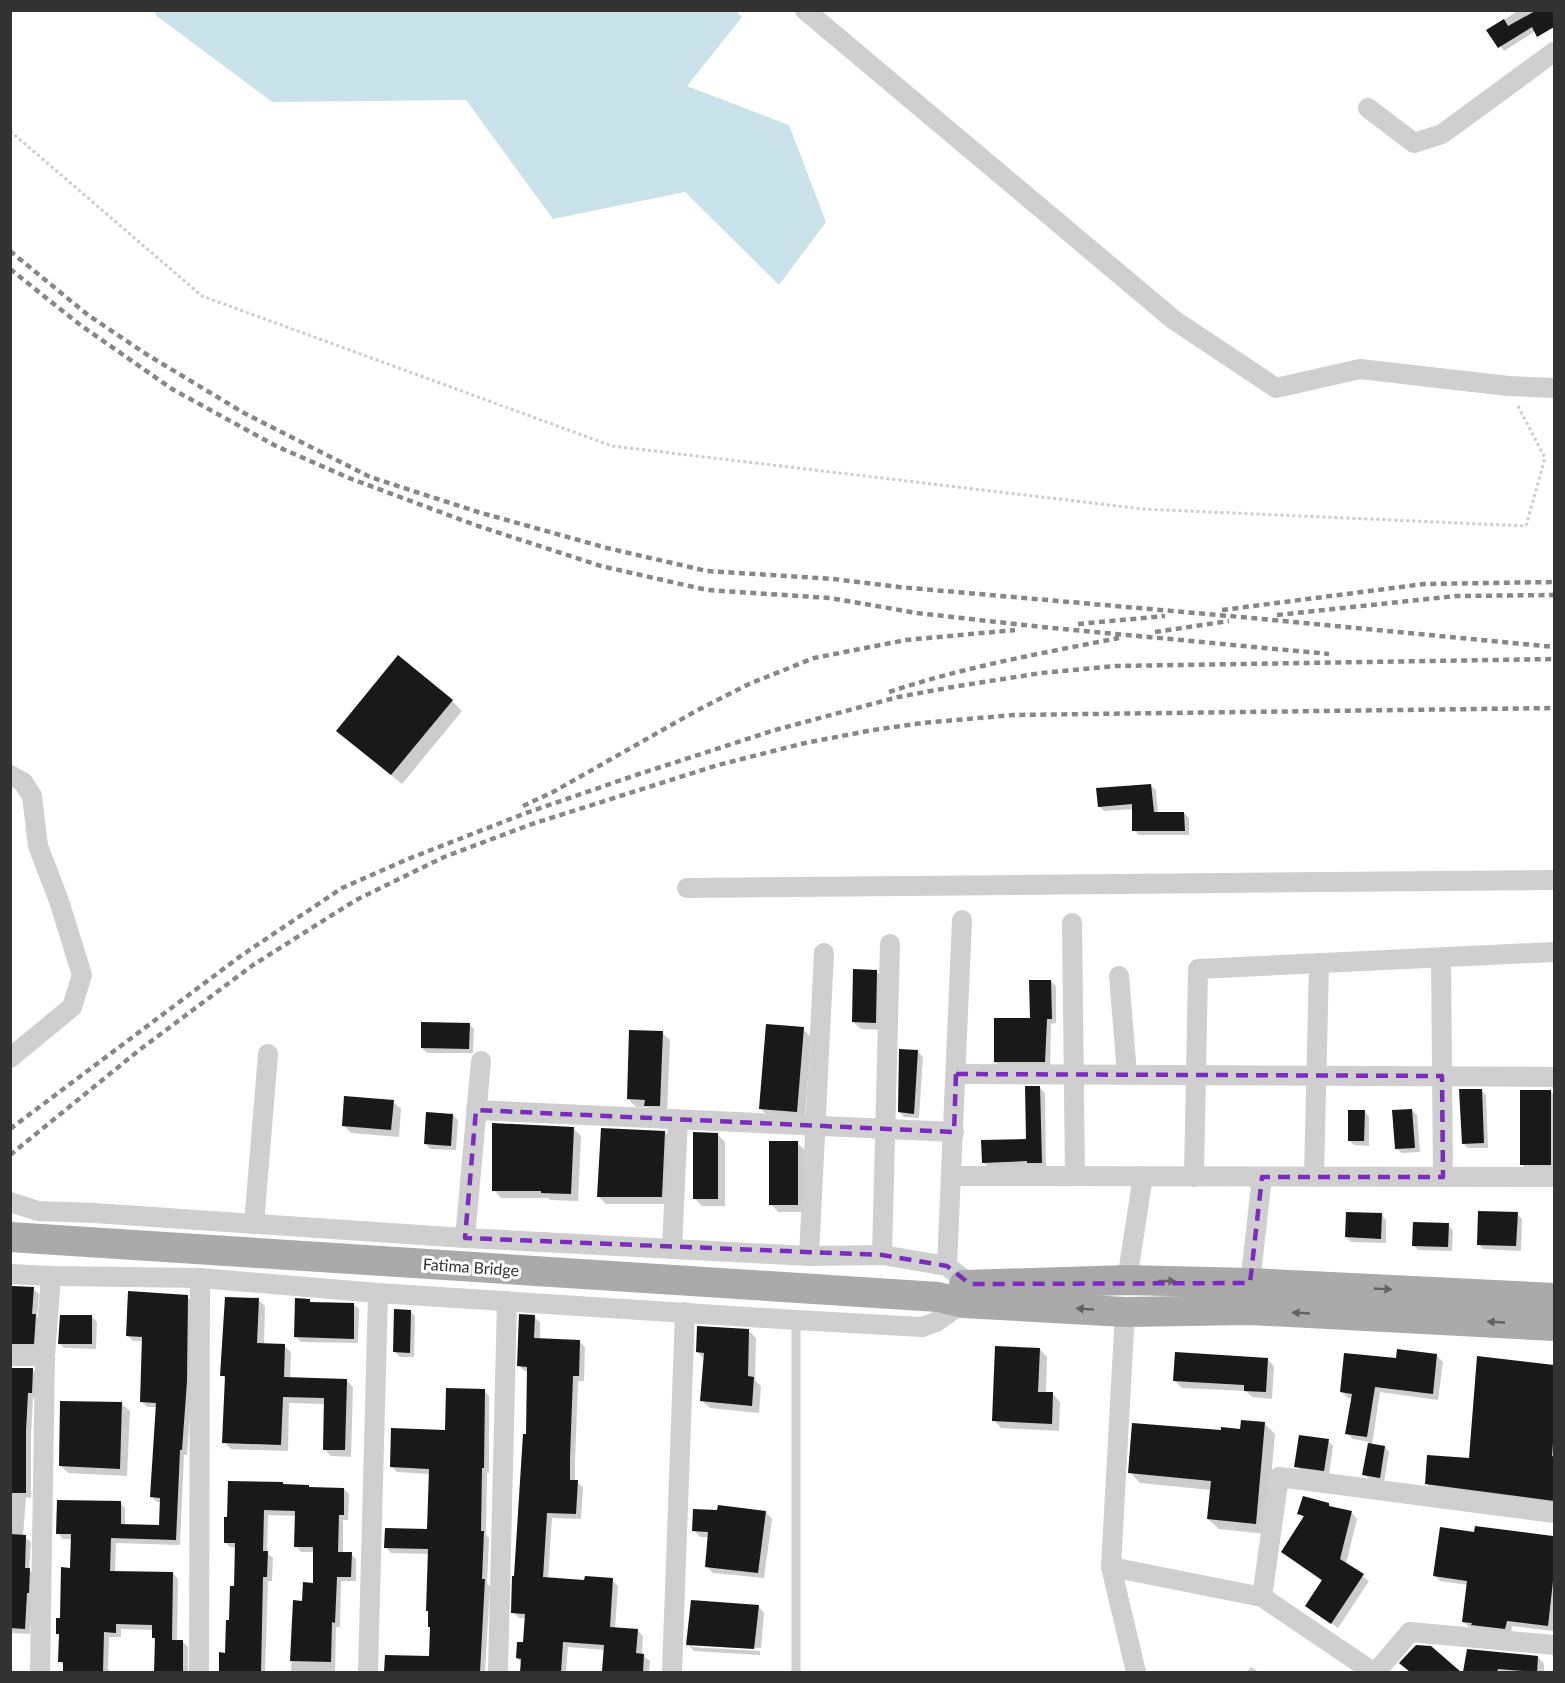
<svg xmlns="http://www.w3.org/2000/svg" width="1565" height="1683" viewBox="0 0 1565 1683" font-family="Lato,sans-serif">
	<rect width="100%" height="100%" fill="#fff"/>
	<polygon fill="#cae3eb" points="154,11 736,11 742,17 687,86 789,125 826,222 779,285 685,192 553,219 466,100 272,102 157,16"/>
	<g fill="#0003">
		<polygon points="1519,10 1553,10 1554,24 1550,28 1540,28 1504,51 1489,30"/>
		<polygon points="452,701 462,711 402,784 349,741"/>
		<polygon points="1151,786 1156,790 1158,813 1184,813 1189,818 1189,835 1139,835 1134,830 1134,809 1104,811 1099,806"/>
		<polygon points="877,972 884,979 883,1030 861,1029 853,1022"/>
		<polygon points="1051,981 1056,986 1056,1023 1051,1024 1050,1067 1000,1066 995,1062 1031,1020"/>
		<polygon points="469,1024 474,1029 473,1053 427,1053 422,1048"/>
		<polygon points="803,1029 811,1037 805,1119 768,1116 760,1108"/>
		<polygon points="662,1033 670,1040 667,1114 654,1113 648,1107 636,1107 628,1099"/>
		<polygon points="918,1052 923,1057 919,1118 904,1117 899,1112"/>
		<polygon points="1040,1088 1045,1093 1046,1167 1033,1168 1031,1166 988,1167 983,1162 1028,1141"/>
		<polygon points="1481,1090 1486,1095 1488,1148 1468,1148 1463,1143"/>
		<polygon points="1550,1091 1554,1095 1554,1172 1529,1172 1521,1164"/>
		<polygon points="393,1102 401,1109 399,1137 351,1133 343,1125"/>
		<polygon points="1412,1110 1417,1115 1420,1152 1402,1153 1397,1149"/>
		<polygon points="1365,1112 1369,1117 1369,1146 1354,1145 1349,1140"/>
		<polygon points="453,1115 458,1120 456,1150 430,1149 426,1144"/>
		<polygon points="573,1128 581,1136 578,1201 550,1200 548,1198 501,1198 494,1190"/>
		<polygon points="665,1132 673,1140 670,1204 606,1204 598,1196"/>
		<polygon points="718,1135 725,1142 725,1206 702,1206 694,1198"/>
		<polygon points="797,1143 805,1150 805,1212 778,1212 771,1204"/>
		<polygon points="1517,1214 1522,1219 1521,1251 1483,1249 1478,1244"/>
		<polygon points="1382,1215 1386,1220 1386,1243 1351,1242 1346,1237"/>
		<polygon points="1448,1225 1453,1230 1452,1251 1418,1250 1413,1245"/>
		<polygon points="10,1288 33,1289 39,1294 37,1317 41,1321 39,1349 10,1350"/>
		<polygon points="187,1297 193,1302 192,1387 187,1455 184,1455 180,1545 116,1543 115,1572 173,1573 178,1579 177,1642 183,1642 188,1647 188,1672 155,1672 156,1640 153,1637 154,1630 121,1629 121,1637 109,1637 108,1669 111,1672 64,1672 64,1666 60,1661 60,1636 57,1633 72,1569 73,1539 63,1539 58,1533 120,1503 125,1508 125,1525 161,1526 162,1502 157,1502 152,1497 157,1407 147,1407 141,1401 143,1341 133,1341 127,1335"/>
		<polygon points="258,1300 265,1306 264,1345 284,1346 291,1352 290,1379 346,1380 353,1387 351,1457 331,1456 324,1449 325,1404 289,1403 288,1451 231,1449 224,1442 226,1379 222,1375"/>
		<polygon points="309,1301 312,1303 354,1305 359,1309 358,1343 301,1342 296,1337"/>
		<polygon points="410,1311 415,1316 414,1357 400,1357 395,1352"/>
		<polygon points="92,1317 97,1322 96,1349 64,1348 59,1343"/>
		<polygon points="534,1317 540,1322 540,1340 579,1341 585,1347 584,1381 578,1381 575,1463 575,1481 583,1487 581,1519 552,1518 548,1579 586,1581 612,1580 618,1586 615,1629 637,1630 643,1636 642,1655 650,1661 649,1672 605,1672 603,1671 605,1650 568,1647 566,1672 522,1672 522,1663 517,1658 524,1644 526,1618 519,1618 513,1612 527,1435 528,1372 525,1371 519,1366"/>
		<polygon points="748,1330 756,1338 755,1380 761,1386 759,1413 710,1408 702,1401 705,1359 697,1352"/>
		<polygon points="1040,1349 1047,1357 1046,1394 1053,1394 1060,1402 1059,1431 1001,1428 994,1420"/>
		<polygon points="1437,1356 1443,1362 1438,1400 1380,1392 1372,1445 1385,1447 1389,1452 1384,1482 1369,1479 1364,1474 1369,1442 1353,1439 1346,1433 1352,1399 1348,1398 1342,1392 1397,1360"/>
		<polygon points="1479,1357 1554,1366 1554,1505 1434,1491 1426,1483 1470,1459"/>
		<polygon points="1267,1359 1274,1366 1272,1399 1252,1397 1246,1391 1182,1388 1175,1381"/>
		<polygon points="10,1368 32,1369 37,1375 37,1398 33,1398 31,1437 31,1498 26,1497 23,1536 31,1542 29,1570 34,1574 30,1634 10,1633"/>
		<polygon points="484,1391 489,1396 489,1473 487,1473 486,1535 489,1538 487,1584 490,1586 485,1672 387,1672 386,1656 431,1658 430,1554 391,1553 386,1547 429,1531 430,1474 397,1472 392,1467 446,1431"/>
		<polygon points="122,1404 130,1411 127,1476 68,1473 60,1465"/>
		<polygon points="1265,1424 1275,1434 1266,1534 1219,1529 1208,1519 1211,1490 1140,1483 1130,1472 1222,1432 1241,1430"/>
		<polygon points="1328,1441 1333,1446 1329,1475 1301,1471 1296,1466"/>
		<polygon points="285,1486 344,1489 349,1494 348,1520 343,1520 343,1554 351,1554 356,1559 356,1581 341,1581 340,1627 336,1627 335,1672 291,1672 292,1644 304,1602 314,1584 315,1552 301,1552 296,1546 297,1516 268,1515 267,1553 273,1558 272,1581 268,1581 265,1672 220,1672 221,1654 227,1654 235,1587 236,1548 230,1547 225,1542"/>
		<polygon points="1329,1505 1332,1508 1352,1513 1357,1519 1346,1564 1369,1581 1338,1628 1307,1606 1323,1582 1282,1552 1304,1518 1299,1513"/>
		<polygon points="766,1512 772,1519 764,1578 713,1573 706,1566 709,1537 700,1537 694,1530"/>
		<polygon points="1476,1533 1552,1537 1554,1540 1553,1631 1512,1626 1511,1634 1469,1627 1463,1622 1468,1585 1440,1581 1435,1576"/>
		<polygon points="758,1606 764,1613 761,1648 692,1644 692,1647 760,1651 760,1655 694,1651 688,1644"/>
		<polygon points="1431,1647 1459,1672 1412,1672 1402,1663"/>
		<polygon points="1468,1651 1538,1657 1544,1664 1544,1672 1464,1672"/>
		<polygon points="1251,1667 1259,1672 1247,1672"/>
	</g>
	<g fill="#191919">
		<polygon points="1537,10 1554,10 1554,27 1537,37 1532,27 1498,48 1486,30 1504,19 1508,26"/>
		<polygon points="398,655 453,700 391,775 336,731"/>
		<polygon points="1151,784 1154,812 1184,812 1185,831 1132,831 1132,804 1098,807 1096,788"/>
		<polygon points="853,969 877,970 876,1023 852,1022"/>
		<polygon points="1029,980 1051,980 1052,1019 1047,1019 1045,1062 994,1062 994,1018 1030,1018"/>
		<polygon points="421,1022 470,1023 469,1049 421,1048"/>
		<polygon points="766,1024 804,1027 797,1112 759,1109"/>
		<polygon points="629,1030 663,1031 660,1106 644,1106 645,1100 627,1099"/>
		<polygon points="899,1049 918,1050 914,1114 898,1112"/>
		<polygon points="1025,1086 1040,1086 1042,1163 1027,1163 1027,1161 982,1163 981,1140 1026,1139"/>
		<polygon points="1459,1089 1482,1089 1484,1143 1462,1144"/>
		<rect x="1520" y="1090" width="31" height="75"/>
		<polygon points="344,1096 394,1100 391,1130 342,1126"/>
		<polygon points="1412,1109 1415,1148 1395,1149 1392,1110"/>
		<polygon points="1348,1110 1365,1110 1364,1141 1348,1141"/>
		<polygon points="426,1112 453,1114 451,1146 424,1144"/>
		<polygon points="492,1123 574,1127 571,1194 541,1193 541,1191 492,1191"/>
		<polygon points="601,1128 665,1131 662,1197 597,1197"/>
		<polygon points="693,1132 718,1133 718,1199 693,1199"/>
		<rect x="769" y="1141" width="29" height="64"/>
		<polygon points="1478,1211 1518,1212 1516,1246 1477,1245"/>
		<polygon points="1346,1212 1382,1213 1381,1239 1345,1237"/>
		<polygon points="1413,1222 1449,1223 1448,1247 1412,1246"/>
		<polygon points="12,1286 34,1287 32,1314 36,1314 34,1344 10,1344"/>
		<polygon points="128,1291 188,1295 187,1381 182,1450 180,1450 176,1540 111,1538 110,1571 173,1572 172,1640 183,1640 183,1672 154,1672 155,1638 152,1638 152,1625 116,1624 116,1633 104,1632 103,1672 63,1672 63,1662 58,1662 59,1634 56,1634 56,1618 60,1618 61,1567 70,1568 71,1534 56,1534 57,1500 121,1501 121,1524 159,1525 160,1498 150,1497 156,1403 140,1402 142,1337 126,1336"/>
		<polygon points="225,1297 259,1298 257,1343 285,1344 284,1377 347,1379 345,1450 323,1450 324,1398 283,1397 281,1445 222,1443 225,1376 220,1376"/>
		<polygon points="295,1298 310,1299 310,1302 354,1303 354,1339 294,1337"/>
		<polygon points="394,1309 411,1310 410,1353 393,1352"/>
		<polygon points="519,1314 535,1315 534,1338 580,1340 579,1376 573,1376 570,1457 570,1480 578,1480 576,1514 547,1513 543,1577 584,1580 585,1576 613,1578 610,1627 638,1629 636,1653 644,1654 643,1672 602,1671 604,1645 563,1642 561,1672 520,1672 521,1659 516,1658 517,1642 523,1642 525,1614 511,1613 512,1576 514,1576 523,1434 526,1434 527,1367 517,1366"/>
		<polygon points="60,1315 92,1315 92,1344 58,1344"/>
		<polygon points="697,1326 749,1329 748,1376 754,1377 752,1406 700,1401 704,1353 696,1352"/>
		<polygon points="995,1346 1040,1348 1038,1392 1053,1392 1052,1424 992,1421"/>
		<polygon points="1397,1349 1437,1354 1433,1394 1375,1387 1367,1437 1345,1434 1352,1394 1340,1392 1344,1353 1396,1358"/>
		<polygon points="1175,1352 1268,1358 1266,1392 1244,1391 1244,1385 1173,1381"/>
		<polygon points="1477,1356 1554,1365 1554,1429 1552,1456 1554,1457 1554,1501 1425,1484 1427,1455 1469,1458"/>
		<polygon points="10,1368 33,1368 32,1393 28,1393 26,1430 26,1493 10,1493"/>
		<polygon points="446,1388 485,1389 484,1468 482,1468 481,1531 484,1531 482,1579 485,1579 480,1672 384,1672 385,1655 429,1656 430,1627 428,1627 428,1611 426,1611 428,1549 384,1548 385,1528 427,1529 429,1469 390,1467 391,1428 445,1430"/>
		<polygon points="60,1401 122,1402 120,1469 59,1466"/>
		<polygon points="1241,1420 1265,1422 1256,1524 1207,1519 1211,1481 1128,1473 1132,1423 1221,1430 1221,1427 1240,1429"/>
		<polygon points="1299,1435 1329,1439 1324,1471 1294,1467"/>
		<polygon points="1368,1443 1385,1446 1380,1478 1362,1475"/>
		<polygon points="228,1481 283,1482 283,1484 309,1485 309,1487 344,1488 344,1515 339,1515 338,1552 352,1552 351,1577 337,1577 335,1623 332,1622 331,1662 290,1661 293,1600 302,1601 303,1582 313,1583 313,1547 294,1547 295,1511 264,1510 263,1551 268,1551 267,1577 263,1577 261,1672 219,1672 219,1652 225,1653 226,1620 229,1620 230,1586 234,1586 235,1543 224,1543 224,1517 227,1517"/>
		<polygon points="1303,1496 1329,1503 1329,1506 1352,1511 1340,1559 1364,1574 1331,1624 1305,1606 1322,1580 1281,1552 1304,1516 1297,1514"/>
		<polygon points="718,1505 766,1511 758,1573 705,1567 708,1532 692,1531 693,1509 717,1510"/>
		<polygon points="1475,1526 1553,1536 1554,1572 1548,1626 1507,1621 1505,1629 1471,1625 1472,1623 1462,1622 1467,1581 1433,1576 1440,1527 1474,1532"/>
		<polygon points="10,1534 26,1535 25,1568 30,1568 29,1593 27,1593 25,1629 10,1628"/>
		<polygon points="691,1600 759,1605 754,1649 686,1645"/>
		<polygon points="1416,1645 1431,1646 1461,1672 1410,1672 1399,1663"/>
		<polygon points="1467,1649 1538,1656 1537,1672 1498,1669 1497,1672 1463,1672"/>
	</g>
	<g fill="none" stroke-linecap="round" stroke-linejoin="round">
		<polyline stroke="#ccc" stroke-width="3" stroke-dasharray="3 3" stroke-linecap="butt" points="10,131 202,296 612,446 1143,509 1526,526 1545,458 1517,404"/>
		<polyline stroke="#cfcfcf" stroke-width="9" points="796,1320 796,1672"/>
		<g stroke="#cfcfcf" stroke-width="20">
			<polyline points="805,10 1174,320 1276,388 1360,369 1508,386 1554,388"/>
			<polyline points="1368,108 1414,143 1442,134 1554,52"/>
			<polyline points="10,775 23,782 32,796 38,846 59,901 82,975 72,1007 10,1058"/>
			<polyline points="687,888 1554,880"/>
			<polyline points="1072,923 1075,1176"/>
			<polyline points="1441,958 1443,1177"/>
			<polyline points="1119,976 1127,1074"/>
			<polyline points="956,1074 1554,1077"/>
			<polyline points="476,1110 954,1132"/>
			<polyline points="952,1176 1554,1177"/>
			<polyline points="1194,1177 1198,969 1554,952"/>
			<polyline points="1314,1177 1319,963"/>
			<polyline points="10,1202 38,1211 94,1213 465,1238 809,1256 882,1255 947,1266 970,1284"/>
			<polyline points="254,1224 268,1054"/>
			<polyline points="465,1238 481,1061"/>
			<polyline points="672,1249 678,1119"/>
			<polyline points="882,1255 890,944"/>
			<polyline points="809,1256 824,953"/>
			<polyline points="947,1266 962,920"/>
			<polyline points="10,1274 51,1276 200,1278 378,1293 796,1320 922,1327 936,1322 963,1303"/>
			<polyline points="1127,1280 1143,1176"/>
			<polyline points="1250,1283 1262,1177"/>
			<polyline points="1125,1312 1111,1567 1262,1597 1373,1672"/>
			<polyline points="10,1356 45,1356"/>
			<polyline points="1111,1567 1136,1672"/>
			<polyline points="1262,1597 1279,1477 1554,1513"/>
			<polyline points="40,1672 45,1356 51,1276"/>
			<polyline points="199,1672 200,1278"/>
			<polyline points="368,1672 378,1293"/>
			<polyline points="498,1672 507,1301"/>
			<polyline points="672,1672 685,1312"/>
			<polyline points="1376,1672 1410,1632 1554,1645"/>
		</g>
		<g stroke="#aaa" stroke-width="30">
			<polyline points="10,1237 938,1297 963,1303 1125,1312 1249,1310 1554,1326"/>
			<polyline points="964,1285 1127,1280 1250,1283 1554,1298"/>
		</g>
		<g stroke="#878787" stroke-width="4.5" stroke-dasharray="6 4.5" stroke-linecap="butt">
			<polyline points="10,251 88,315 146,354 244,413 370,477 478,512 607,548 707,571 834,579 899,587 1252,618 1554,647"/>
			<polyline points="10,269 79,324 172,389 276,446 349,478 478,526 601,566 707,590 830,598 917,613 1042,627 1329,654"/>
			<polyline points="1222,610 1424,584 1554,582"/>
			<polyline points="1277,615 1456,596 1554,595"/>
			<polyline points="1078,624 1165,616"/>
			<polyline points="1155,632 1229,621"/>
			<path d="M 889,692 C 964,667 1042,653 1119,638"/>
			<polyline points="523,806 553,792 696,711 749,684 814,658 906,640 1015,630"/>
			<polyline points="10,1129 242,955 342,888 408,859 526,813 636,775 775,730 898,697 958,686 1041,673 1115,666 1554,659"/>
			<polyline points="10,1155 138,1051 253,965 356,900 444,857 532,824 718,765 805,743 873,730 922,723 1013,715 1554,708"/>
		</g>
	</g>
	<defs><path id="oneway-solid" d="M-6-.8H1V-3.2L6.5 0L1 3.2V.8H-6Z" transform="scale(1.5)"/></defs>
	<g fill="#626262">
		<use href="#oneway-solid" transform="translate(1167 1281) rotate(1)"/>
		<use href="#oneway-solid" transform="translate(1383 1289) rotate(3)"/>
		<use href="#oneway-solid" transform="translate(1085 1309) rotate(-176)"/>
		<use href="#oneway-solid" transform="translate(1301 1313) rotate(-177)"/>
		<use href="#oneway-solid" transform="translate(1496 1322) rotate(-177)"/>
	</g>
	<path fill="none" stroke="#7b2cbf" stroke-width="4.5" stroke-dasharray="12 8" stroke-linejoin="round" d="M 956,1074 L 1442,1076 L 1443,1177 L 1262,1177 L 1250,1283 L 970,1284 L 947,1266 L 882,1255 L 465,1238 L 476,1110 L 954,1132 Z"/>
	<g text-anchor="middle" stroke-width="6" stroke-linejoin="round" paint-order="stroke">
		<g font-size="16" fill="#323232" stroke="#fff">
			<text transform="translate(471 1267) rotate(4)" y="6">Fatima Bridge</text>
		</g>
	</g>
	<rect width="1565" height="1683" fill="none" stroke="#323232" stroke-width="24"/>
</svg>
